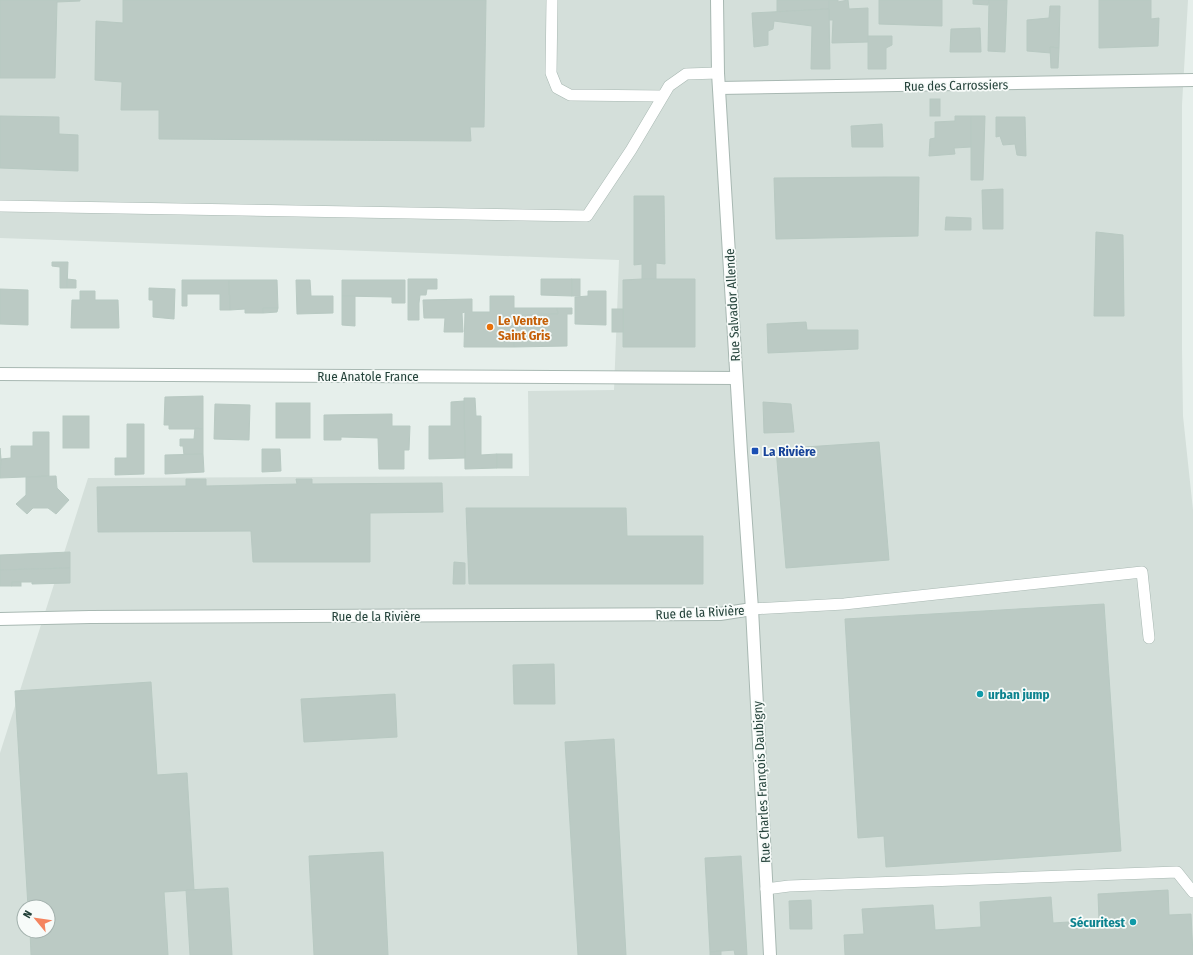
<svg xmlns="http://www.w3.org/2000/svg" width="1193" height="955" viewBox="0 0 1193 955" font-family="'Fira Sans Condensed',sans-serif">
	<rect width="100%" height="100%" fill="#e6efeb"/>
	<path fill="#d4dfda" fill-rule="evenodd" d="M 0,0 L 1188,0 L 1182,105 L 1182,349 L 1183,416 L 1193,510 L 1193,955 L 0,955 L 0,753 L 88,478 L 529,476 L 528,391 L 614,390 L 619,260 L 0,238 ZM 24,907 L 48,907 L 48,931 L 24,931 Z"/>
	<g fill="#bbcac4" stroke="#b8c9c2">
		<polygon points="0,0 80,0 80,1 57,2 55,78 0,78"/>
		<polygon points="123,0 486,0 484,127 470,127 471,141 159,139 159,110 121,110 122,82 95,80 96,21 123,23"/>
		<polygon points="777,0 829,0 829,9 777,12"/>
		<polygon points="829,0 838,0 838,2 848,0 849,9 868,8 868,42 832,43 833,20 829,20"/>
		<polygon points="879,0 942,0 942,26 879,24"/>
		<polygon points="973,0 989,0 988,5 973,4"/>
		<polygon points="989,0 1007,0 1005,52 988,51"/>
		<polygon points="1099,0 1151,0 1151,19 1159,18 1158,46 1099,48"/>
		<polygon points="1050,6 1060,6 1059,48 1050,47 1051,53 1027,51 1027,20 1049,18"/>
		<polygon points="829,9 830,69 811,69 812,26 774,21 773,29 768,31 768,45 754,47 752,13"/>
		<polygon points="980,28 981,52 950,52 951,29"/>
		<polygon points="868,36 892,36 892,45 886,48 886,69 868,69"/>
		<polygon points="1050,47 1059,48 1058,68 1051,68"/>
		<rect x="930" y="99" width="10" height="17"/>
		<polygon points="0,116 59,117 59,134 78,135 78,171 0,168"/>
		<polygon points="955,116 971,116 971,147 954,148 955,154 929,156 930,139 935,138 935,122 955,121"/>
		<polygon points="971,116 985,116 983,180 971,180"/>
		<polygon points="996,117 1025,117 1026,156 1017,155 1015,144 1003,145 1000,136 996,137"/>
		<polygon points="882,124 883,147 852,147 851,126"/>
		<polygon points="887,177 919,177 918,236 776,239 774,178"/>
		<polygon points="1003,189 1003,229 983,229 982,190"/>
		<polygon points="634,196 664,196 665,264 656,263 656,279 642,279 642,264 634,265"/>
		<polygon points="946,217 971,218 971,230 945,230"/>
		<polygon points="1096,232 1123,235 1124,316 1094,316"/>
		<polygon points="52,262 68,262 67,288 60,288 60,267 52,266"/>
		<polygon points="67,279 76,280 76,288 67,288"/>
		<polygon points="408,279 437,279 437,289 427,289 426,295 420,295 419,303 419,320 408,320"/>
		<polygon points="541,279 572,279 572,296 541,295"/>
		<rect x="572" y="279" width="8" height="17"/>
		<polygon points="642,279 695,279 695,347 623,347 623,280"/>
		<polygon points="182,280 229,280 230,310 220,310 220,294 187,294 187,306 182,306"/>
		<polygon points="229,280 277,280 278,308 263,308 263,313 245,313 245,309 230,310"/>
		<polygon points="296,280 310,280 311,296 333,296 333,313 297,314"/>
		<polygon points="342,280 405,280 405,303 392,303 392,297 342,296"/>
		<polygon points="149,288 175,289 174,319 153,317 153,300 149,300"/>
		<polygon points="0,289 28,290 28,325 0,324"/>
		<polygon points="80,291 95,291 95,300 118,300 119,328 71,328 72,300 80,300"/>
		<polygon points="588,291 606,291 606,325 575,324 575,297 588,296"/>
		<polygon points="342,296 355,296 355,326 342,325"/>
		<polygon points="490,296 514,296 514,347 464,347 465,312 462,313 463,332 444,332 445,318 424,318 423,300 472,299 472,312 490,312"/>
		<polygon points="263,308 278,308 277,312 263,313"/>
		<polygon points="514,308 557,308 558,314 514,315"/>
		<polygon points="557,308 572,308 572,314 567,314 567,346 514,347 514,315 558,314"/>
		<rect x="612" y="309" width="11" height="23"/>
		<polygon points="806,322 807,330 858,330 858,349 768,353 767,324"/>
		<polygon points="203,396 203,429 169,429 169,425 164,425 165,397"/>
		<polygon points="464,398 475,398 476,416 481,416 481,455 497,454 497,468 465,469"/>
		<polygon points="464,401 465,458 429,459 429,426 451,426 451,402"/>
		<polygon points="763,402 791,404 794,432 764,433"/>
		<rect x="276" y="403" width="34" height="35"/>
		<polygon points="215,404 250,405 249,440 214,439"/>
		<polygon points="392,414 392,426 410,426 409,450 404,450 404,469 379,469 378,438 341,437 341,440 324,440 324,415"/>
		<rect x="63" y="416" width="26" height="32"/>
		<polygon points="127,424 144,424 144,474 115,475 115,458 127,458"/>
		<polygon points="195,428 203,429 203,454 184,455 183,446 180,446 180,439 194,439"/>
		<polygon points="33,432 49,432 49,476 0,478 1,459 11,458 11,446 33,446"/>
		<polygon points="879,442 889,560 786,568 776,449"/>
		<polygon points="0,448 1,459 0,478"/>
		<polygon points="262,449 280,449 281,471 262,472"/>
		<polygon points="203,454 204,472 165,474 165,455"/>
		<rect x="497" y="454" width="15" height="14"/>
		<polygon points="56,476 57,488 69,500 56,514 48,508 33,508 27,514 16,504 26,495 26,477"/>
		<polygon points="186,479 206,479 206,486 297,484 296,479 312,479 312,484 442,483 443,512 370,513 370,562 253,562 251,531 98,532 97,487 186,486"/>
		<polygon points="466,508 626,508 627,536 703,536 703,584 469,584"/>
		<polygon points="70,552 70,568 0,570 0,555"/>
		<polygon points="454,562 465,563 465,584 453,584"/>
		<polygon points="70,568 70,583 32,584 32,582 12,582 12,586 0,586 0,570"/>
		<rect x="12" y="582" width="9" height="4"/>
		<polygon points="1104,604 1121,851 886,867 884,836 858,838 845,619"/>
		<polygon points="554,664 555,704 514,704 513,665"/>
		<polygon points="151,682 157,775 187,773 194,890 164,892 168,955 31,955 30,931 48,931 48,907 28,907 15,691"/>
		<polygon points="395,694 397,737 304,742 301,699"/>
		<polygon points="614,739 626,955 578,955 565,742"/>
		<polygon points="383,852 388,955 314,955 309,856"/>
		<polygon points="741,856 747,955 735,955 734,950 710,952 705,858"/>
		<polygon points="228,888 232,955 190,955 186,890"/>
		<polygon points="1168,890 1169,915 1191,914 1193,955 845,955 844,935 864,934 862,909 933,905 935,930 981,927 980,902 1051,897 1053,923 1099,920 1098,894"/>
		<polygon points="811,900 812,929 790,929 789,901"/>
		<polygon points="721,951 721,955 710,955 710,952"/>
	</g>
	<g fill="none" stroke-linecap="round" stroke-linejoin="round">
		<g stroke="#a8b8b2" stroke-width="12">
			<g id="service">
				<polyline points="552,0 551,73 557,88 570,95 662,96"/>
				<polyline points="0,206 587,216 631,150 669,86 686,74 718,73"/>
				<polyline points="752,609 844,604 1142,572 1149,638"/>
				<polyline points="766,889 789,886 1177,872 1193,892"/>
			</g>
		</g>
		<g stroke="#a8b8b2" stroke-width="14">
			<g id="minor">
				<polyline points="719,88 1193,80"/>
				<polyline points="0,374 736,378"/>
				<polyline points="0,619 90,617 720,614 752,609"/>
			</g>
		</g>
		<g stroke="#a8b8b2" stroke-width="14">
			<polyline id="tertiary" points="717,0 718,73 741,452 752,609 770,955"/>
		</g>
		<use href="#service" stroke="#fff" stroke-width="11"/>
		<use href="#minor" stroke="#fff" stroke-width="12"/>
		<use href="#tertiary" stroke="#fff" stroke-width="12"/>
	</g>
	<circle fill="#e8710a" stroke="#f7fbf9" stroke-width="1.5" cx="490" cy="327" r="4"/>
	<rect fill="#1a4fb4" stroke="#f7fbf9" stroke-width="1.5" x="751" y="447" width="8" height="8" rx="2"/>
	<g fill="#0f9aa8" stroke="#f7fbf9" stroke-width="1.5">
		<circle cx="980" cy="694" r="4"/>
		<circle cx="1133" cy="922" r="4"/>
	</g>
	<g text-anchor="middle" stroke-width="3.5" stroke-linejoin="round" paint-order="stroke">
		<g font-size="13" fill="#24423a" stroke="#f7fbf9">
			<text transform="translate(956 85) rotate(-1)" y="5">Rue des Carrossiers</text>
			<text transform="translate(732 305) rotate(-93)" y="5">Rue Salvador Allende</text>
			<text x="368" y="381">Rue Anatole France</text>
			<text transform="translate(700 612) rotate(-3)" y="5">Rue de la Rivière</text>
			<text x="376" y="621">Rue de la Rivière</text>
			<text transform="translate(761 782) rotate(-93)" y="5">Rue Charles François Daubigny</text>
		</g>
		<g font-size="13" font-weight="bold" fill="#c56008" stroke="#f7fbf9" text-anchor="start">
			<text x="498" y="325">Le Ventre<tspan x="498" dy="15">Saint Gris</tspan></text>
		</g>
		<g font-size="13" font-weight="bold" fill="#164399" stroke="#f7fbf9" text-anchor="start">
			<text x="763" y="456">La Rivière</text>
		</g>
		<g font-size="13" font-weight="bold" fill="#0d838f" stroke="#f7fbf9" text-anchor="start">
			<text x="988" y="699">urban jump</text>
			<text x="1125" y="927" text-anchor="end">Sécuritest</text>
		</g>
	</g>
	<g transform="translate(36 919) rotate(299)"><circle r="19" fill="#f7fbf9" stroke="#a3b1ad"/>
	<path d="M0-3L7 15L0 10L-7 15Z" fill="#f4845f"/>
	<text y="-6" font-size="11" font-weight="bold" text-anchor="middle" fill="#24423a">N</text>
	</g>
</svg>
